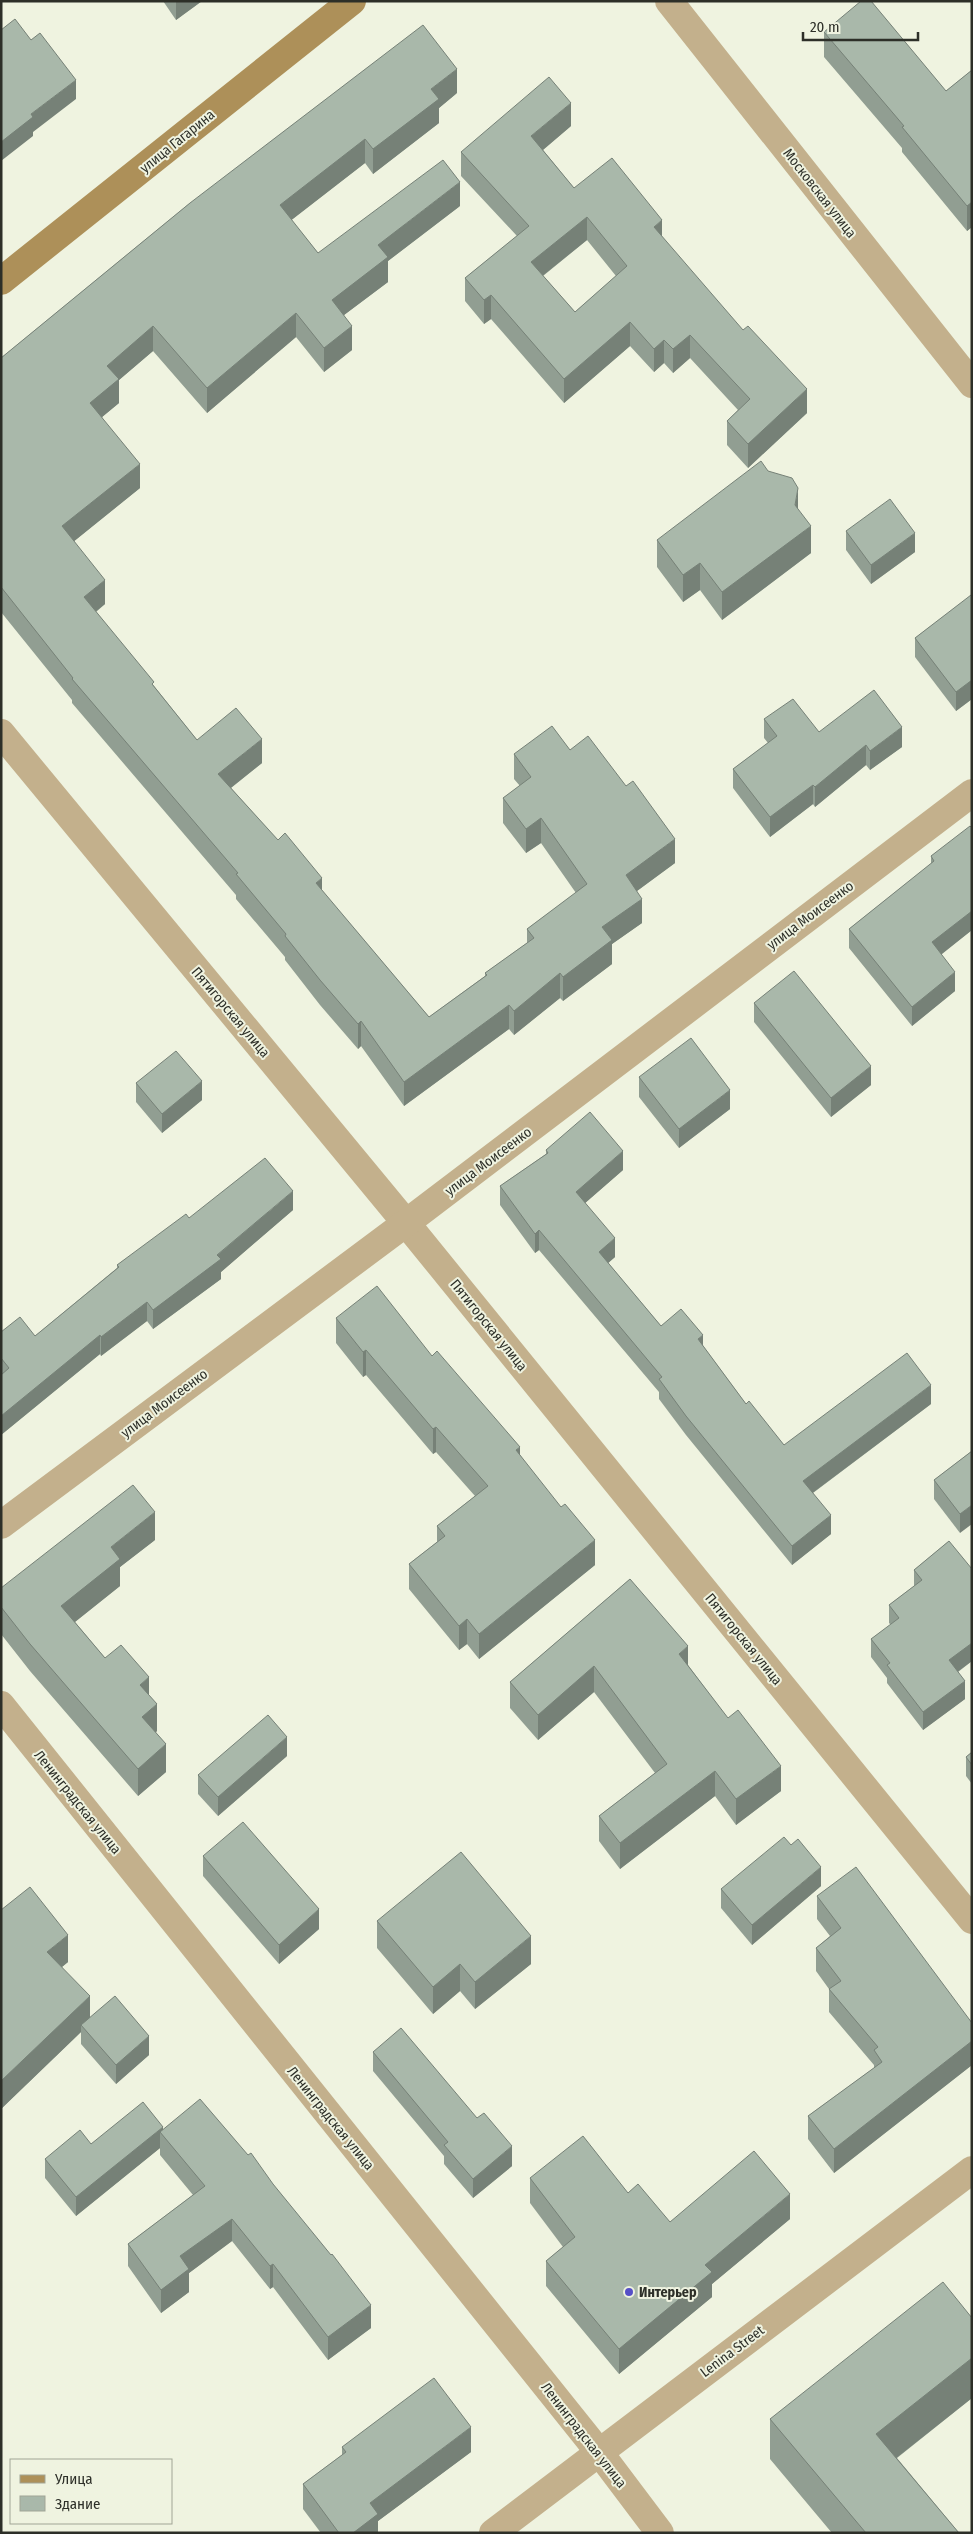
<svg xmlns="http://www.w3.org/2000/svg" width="973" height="2534" viewBox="0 0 973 2534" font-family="'Fira Sans Condensed',sans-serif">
	<rect width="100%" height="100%" fill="#eff3e0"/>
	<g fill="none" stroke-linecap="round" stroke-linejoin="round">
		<g stroke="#c3b08c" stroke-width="28">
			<polyline points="669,1 972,384"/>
			<polyline points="1,733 406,1223 972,1920"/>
			<polyline points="1,1525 406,1223 972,793"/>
			<polyline points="1,1705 599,2452 660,2533"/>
			<polyline points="493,2533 972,2170"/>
		</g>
		<polyline stroke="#ad9059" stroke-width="28" points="1,281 352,1"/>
	</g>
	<g fill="#919e92" fill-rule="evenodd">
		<polygon points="163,1 202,1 176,20"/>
		<polygon points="824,32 946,91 972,70 972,227 967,231 902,152 902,148 824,57"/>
		<polygon points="457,93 439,108 439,123 373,174 365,163 291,220 318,253 460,206 388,261 388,282 344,315 352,350 324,372 296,337 207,413 153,351 119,380 119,403 102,417 140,488 74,541 105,604 96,612 154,686 197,740 262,763 231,788 322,891 429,1017 485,976 485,973 527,943 527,929 576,893 541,843 526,853 503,823 503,798 520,786 514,779 514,754 570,750 675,863 637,891 642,923 612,944 612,964 563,1001 560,998 514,1035 509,1029 404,1106 361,1046 358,1049 320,1005 285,960 285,957 236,899 236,895 72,703 72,700 1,612 1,358 190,203"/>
		<path d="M 571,126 L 543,150 L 574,188 L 662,237 L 807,413 L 748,468 L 727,445 L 727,421 L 738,410 L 690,358 L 673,373 L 664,363 L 654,372 L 630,346 L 564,403 L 491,319 L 484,324 L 465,301 L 465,278 L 517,236 L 461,176 L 461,152 ZM 587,240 L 616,276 L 575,312 L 543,276 Z"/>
		<polygon points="798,509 811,553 722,620 700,590 683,602 657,567 657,540"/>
		<polygon points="846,531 915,552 871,584 846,550"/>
		<polygon points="972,595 972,699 956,711 915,657 915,638"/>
		<polygon points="764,719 819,732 902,747 870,770 866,765 815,807 813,804 770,837 733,788 733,769 768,743 764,738"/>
		<polygon points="972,828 972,930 941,954 955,991 912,1026 849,948 849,929 931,864 931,856"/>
		<polygon points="754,1003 871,1085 831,1117 754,1022"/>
		<polygon points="639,1077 730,1109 679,1148 639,1097"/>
		<polygon points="136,1083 202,1100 162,1133 136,1102"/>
		<polygon points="546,1150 623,1170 585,1203 615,1257 608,1263 661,1326 703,1346 746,1404 784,1445 931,1404 813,1493 831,1534 792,1565 686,1435 659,1399 659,1392 539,1250 535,1253 500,1205 500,1186 546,1154"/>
		<polygon points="293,1210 221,1272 221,1279 153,1329 147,1321 101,1356 100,1354 1,1435 1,1332 35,1336 117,1268 117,1265 189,1218"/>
		<polygon points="336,1318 432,1356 520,1455 595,1565 479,1659 467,1644 459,1650 409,1589 409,1564 437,1542 437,1526 475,1496 436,1452 433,1454 366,1375 363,1377 336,1343"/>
		<polygon points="972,1451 960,1533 934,1499 934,1480"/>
		<polygon points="155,1540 120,1567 120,1586 75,1622 105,1658 149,1695 157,1731 156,1732 166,1772 138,1796 30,1671 1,1634 1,1588"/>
		<polygon points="949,1541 972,1661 958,1672 965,1699 923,1730 887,1683 887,1678 871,1657 871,1639 891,1625 889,1623 889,1605 914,1586 914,1570"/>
		<polygon points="630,1579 688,1665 781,1791 736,1825 715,1796 620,1869 599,1841 599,1816 655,1773 594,1692 538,1740 510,1708 510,1682"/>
		<polygon points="972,1752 972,1784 966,1776 966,1757"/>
		<polygon points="287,1756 218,1816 198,1794 198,1775"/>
		<polygon points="203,1856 319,1929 279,1964 203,1876"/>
		<polygon points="821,1886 752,1945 721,1908 721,1889"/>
		<polygon points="817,1896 972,2023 972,2065 834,2173 808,2139 808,2116 874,2068 874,2065 829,2012 829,1989 816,1971 816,1948 830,1936 817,1919"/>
		<polygon points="1,1910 68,1962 62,1967 90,2017 149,2055 116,2084 81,2044 81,2032 1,2109"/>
		<polygon points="377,1921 531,1964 475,2009 460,1991 433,2014 377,1948"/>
		<polygon points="373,2052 477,2118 512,2166 473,2198 444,2164 444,2156 373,2071"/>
		<polygon points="163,2131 371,2328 328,2360 273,2287 270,2289 232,2241 189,2273 189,2292 161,2313 128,2266 128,2244 193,2195 160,2155 160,2148 76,2216 45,2178 45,2159"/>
		<polygon points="530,2178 628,2193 670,2222 790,2219 712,2284 712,2297 619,2374 546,2286 546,2261 563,2247 530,2203"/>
		<polygon points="972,2318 972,2398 897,2458 959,2533 832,2533 770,2459 770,2419"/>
		<polygon points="342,2447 471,2452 378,2521 378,2533 321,2533 303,2509 303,2484 342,2455"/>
	</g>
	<g fill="#768177">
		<polygon points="176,1 202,1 176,20"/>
		<polygon points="457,69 457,93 439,108 439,123 373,174 373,149 431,89"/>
		<polygon points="76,80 76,99 33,132 33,136 1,161 1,142 31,114"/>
		<polygon points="571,103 571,126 531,160 531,136"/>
		<polygon points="365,139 365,163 280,229 280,205"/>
		<polygon points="460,182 460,206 388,261 388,282 332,324 332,300 378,245"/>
		<polygon points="972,202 972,227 967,231 967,206"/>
		<polygon points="587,217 587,240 531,285 531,262"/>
		<polygon points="662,220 662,243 654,227"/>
		<polygon points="491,295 491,319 484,324 484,300"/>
		<polygon points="296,313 296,337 207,413 207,388"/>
		<polygon points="630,322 630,346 564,403 564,379"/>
		<polygon points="153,326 153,351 119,380 119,403 90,427 90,403 107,366"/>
		<polygon points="352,326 352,350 324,372 324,348"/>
		<polygon points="690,335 690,358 673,373 673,349"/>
		<polygon points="664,340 664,363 654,372 654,349"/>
		<polygon points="807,389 807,413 748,468 748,444"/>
		<polygon points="140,464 140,488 62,551 62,526"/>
		<polygon points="798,488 798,515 795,505"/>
		<polygon points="811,526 811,553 722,620 722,592"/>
		<polygon points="915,533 915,552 871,584 871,565"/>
		<polygon points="700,563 700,590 683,602 683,575"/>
		<polygon points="105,580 105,604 84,621 84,597"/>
		<polygon points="972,680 972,699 956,711 956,692"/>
		<polygon points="902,727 902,747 870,770 870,751"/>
		<polygon points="262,739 262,763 218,798 218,774"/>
		<polygon points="866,745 866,765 815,807 815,787"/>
		<polygon points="813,785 813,804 770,837 770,817"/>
		<polygon points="541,818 541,843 526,853 526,829"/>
		<polygon points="675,839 675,863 626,899 626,875"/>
		<polygon points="322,878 322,902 316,883"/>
		<polygon points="642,899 642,923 612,944 612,964 563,1001 563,977 602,927"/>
		<polygon points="972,911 972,930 932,962 932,942"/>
		<polygon points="955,972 955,991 912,1026 912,1007"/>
		<polygon points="560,973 560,998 514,1035 514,1011"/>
		<polygon points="509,1005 509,1029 404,1106 404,1082"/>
		<polygon points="361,1021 361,1046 358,1049 358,1024"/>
		<polygon points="871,1066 871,1085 831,1117 831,1098"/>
		<polygon points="202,1081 202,1100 162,1133 162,1114"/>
		<polygon points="730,1090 730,1109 679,1148 679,1129"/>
		<polygon points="623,1151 623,1170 576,1211 576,1192"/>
		<polygon points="293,1191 293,1210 221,1272 221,1279 153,1329 153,1310"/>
		<polygon points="539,1230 539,1250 535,1253 535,1234"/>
		<polygon points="615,1238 615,1257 599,1271 599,1252"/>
		<polygon points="147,1302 147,1321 101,1356 101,1337"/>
		<polygon points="100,1335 100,1354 1,1435 1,1416"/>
		<polygon points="703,1335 703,1354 698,1339"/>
		<polygon points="366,1350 366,1375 363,1377 363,1352"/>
		<polygon points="931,1385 931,1404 803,1500 803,1481"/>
		<polygon points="436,1427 436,1452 433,1454 433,1429"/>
		<polygon points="520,1447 520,1472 516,1450"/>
		<polygon points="972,1505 972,1524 960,1533 960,1514"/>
		<polygon points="155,1512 155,1540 120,1567 120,1586 61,1633 61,1606 111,1547"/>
		<polygon points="831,1515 831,1534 792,1565 792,1546"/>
		<polygon points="595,1540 595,1565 479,1659 479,1634"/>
		<polygon points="467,1619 467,1644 459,1650 459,1626"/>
		<polygon points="972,1643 972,1661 949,1678 949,1660"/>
		<polygon points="688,1646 688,1672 679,1654"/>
		<polygon points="594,1666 594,1692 538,1740 538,1715"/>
		<polygon points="149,1677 149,1705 140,1685"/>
		<polygon points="965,1681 965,1699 923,1730 923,1712"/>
		<polygon points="157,1704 157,1731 142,1744 142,1717"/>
		<polygon points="287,1737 287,1756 218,1816 218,1797"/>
		<polygon points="166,1744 166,1772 138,1796 138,1769"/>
		<polygon points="781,1766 781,1791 736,1825 736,1799"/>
		<polygon points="715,1771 715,1796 620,1869 620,1843"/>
		<polygon points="821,1867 821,1886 752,1945 752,1925"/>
		<polygon points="319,1909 319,1929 279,1964 279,1945"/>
		<polygon points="68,1935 68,1962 47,1979 47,1952"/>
		<polygon points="531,1936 531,1964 475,2009 475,1982"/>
		<polygon points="460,1964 460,1991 433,2014 433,1987"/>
		<polygon points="90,1996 90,2023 81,2025 81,2032 1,2109 1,2081"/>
		<polygon points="149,2036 149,2055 116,2084 116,2065"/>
		<polygon points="972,2041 972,2065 834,2173 834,2149"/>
		<polygon points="163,2127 163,2135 160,2132 160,2148 76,2216 76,2197"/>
		<polygon points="512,2146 512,2166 473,2198 473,2179"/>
		<polygon points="790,2194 790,2219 712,2284 712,2297 619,2374 619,2349 705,2265"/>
		<polygon points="232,2219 232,2241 189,2273 189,2292 161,2313 161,2290 180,2256"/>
		<polygon points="273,2264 273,2287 270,2289 270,2266"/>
		<polygon points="371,2305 371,2328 328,2360 328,2337"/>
		<polygon points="972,2358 972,2398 876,2474 876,2434"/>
		<polygon points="471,2427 471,2452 378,2521 378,2533 353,2533 370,2503"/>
	</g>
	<g fill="#a9b8aa" stroke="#768177" fill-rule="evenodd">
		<polygon points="861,1 871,1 946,91 972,70 972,202 967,206 902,127 904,126 824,32"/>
		<polygon points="15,19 31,40 40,33 76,80 31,114 33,117 1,142 1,30"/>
		<polygon points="423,25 457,69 431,89 439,99 373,149 365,139 280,205 318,253 443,160 460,182 378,245 388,257 332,300 352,326 324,348 296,313 207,388 153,326 107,366 119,379 90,403 140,464 62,526 105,580 84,597 154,682 152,684 197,740 236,708 262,739 218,774 278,840 285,833 322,878 316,883 429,1017 487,975 485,973 534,938 527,929 587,884 541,818 526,829 503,798 531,777 514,754 552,726 570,750 588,736 626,786 633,781 675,839 626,875 642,899 602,927 612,940 563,977 560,973 514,1011 509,1005 404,1082 361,1021 358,1024 320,980 285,936 286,934 236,874 238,873 72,679 73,678 1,587 1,358 190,203"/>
		<path d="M 549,77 L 571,103 L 531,136 L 574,188 L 612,158 L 662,220 L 654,227 L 743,330 L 748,326 L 807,389 L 748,444 L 727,421 L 750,399 L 690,335 L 673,349 L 664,340 L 654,349 L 630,322 L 564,379 L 491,295 L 484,300 L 465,278 L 529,226 L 461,152 ZM 587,217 L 627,266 L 575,312 L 531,262 Z"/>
		<polygon points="761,461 768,471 792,478 798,488 795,505 811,526 722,592 700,563 683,575 657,540"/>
		<polygon points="890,499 915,533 871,565 846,531"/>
		<polygon points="971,595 972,595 972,680 956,692 915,638"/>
		<polygon points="874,690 902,727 870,751 866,745 815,787 813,785 770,817 733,769 777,736 764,719 793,699 819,732"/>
		<polygon points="970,826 972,828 972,911 932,942 955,972 912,1007 849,929 934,861 931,856"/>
		<polygon points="794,971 871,1066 831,1098 754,1003"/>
		<polygon points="691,1038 730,1090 679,1129 639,1077"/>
		<polygon points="176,1051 202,1081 162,1114 136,1083"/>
		<polygon points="590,1112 623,1151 576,1192 615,1238 599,1252 661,1326 681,1309 703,1335 698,1339 746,1404 749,1401 784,1445 907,1353 931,1385 803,1481 831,1515 792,1546 686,1416 659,1379 662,1377 539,1230 535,1234 500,1186 548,1153 546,1150"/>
		<polygon points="265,1158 293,1191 217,1255 221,1259 153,1310 147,1302 101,1337 100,1335 1,1416 1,1375 9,1368 1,1358 1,1332 20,1317 35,1336 119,1267 117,1265 186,1214 189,1218"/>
		<polygon points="377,1286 432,1356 437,1351 520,1447 516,1450 561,1507 565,1504 595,1540 479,1634 467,1619 459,1626 409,1564 445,1536 437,1526 488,1486 436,1427 433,1429 366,1350 363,1352 336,1318"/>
		<polygon points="972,1451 972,1505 960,1514 934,1480"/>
		<polygon points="133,1485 155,1512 111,1547 120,1559 61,1606 105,1658 121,1645 149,1677 140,1685 157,1704 142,1717 166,1744 138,1769 30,1644 1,1607 1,1588"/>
		<polygon points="949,1541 972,1569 972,1643 949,1660 965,1681 923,1712 887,1665 890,1663 871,1639 899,1618 889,1605 922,1580 914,1570"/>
		<polygon points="630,1579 688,1646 679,1654 728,1718 738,1710 781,1766 736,1799 715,1771 620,1843 599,1816 667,1764 594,1666 538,1715 510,1682"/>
		<polygon points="268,1715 287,1737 218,1797 198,1775"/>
		<polygon points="972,1752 972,1765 966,1757"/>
		<polygon points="243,1822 319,1909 279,1945 203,1856"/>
		<polygon points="784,1837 791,1845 798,1839 821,1867 752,1925 721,1889"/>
		<polygon points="461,1852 531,1936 475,1982 460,1964 433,1987 377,1921"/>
		<polygon points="856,1867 972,2023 972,2041 834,2149 808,2116 882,2062 874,2050 878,2047 829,1989 841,1981 816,1948 841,1928 817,1896"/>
		<polygon points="30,1887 68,1935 47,1952 90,1996 1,2081 1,1910"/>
		<polygon points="115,1996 149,2036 116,2065 81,2025"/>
		<polygon points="401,2028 477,2118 484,2113 512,2146 473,2179 444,2145 448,2142 373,2052"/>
		<polygon points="200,2099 248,2155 251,2153 273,2184 331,2255 332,2254 371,2305 328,2337 273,2264 270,2266 232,2219 180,2256 189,2269 161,2290 128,2244 205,2186 160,2132"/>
		<polygon points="143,2102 163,2127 76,2197 45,2159 80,2130 91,2144"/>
		<polygon points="583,2136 628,2193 638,2184 670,2222 754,2151 790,2194 705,2265 712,2272 619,2349 546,2261 575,2237 530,2178"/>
		<polygon points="943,2282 972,2318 972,2358 876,2434 959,2533 866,2533 770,2419"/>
		<polygon points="434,2378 471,2427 370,2503 378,2514 353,2533 339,2533 303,2484 346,2452 342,2447"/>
	</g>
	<circle fill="#564fc7" stroke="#eff3e0" stroke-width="2" cx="629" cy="2292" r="5"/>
	<g text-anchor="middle" stroke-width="4" stroke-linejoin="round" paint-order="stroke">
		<g font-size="14" fill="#2d2f28" stroke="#eff3e0">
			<text transform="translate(177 141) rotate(-39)" y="5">улица Гагарина</text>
			<text transform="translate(820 193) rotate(52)" y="5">Московская улица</text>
			<text transform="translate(810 915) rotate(-37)" y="5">улица Моисеенко</text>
			<text transform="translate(231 1012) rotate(50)" y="5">Пятигорская улица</text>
			<text transform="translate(488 1161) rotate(-37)" y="5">улица Моисеенко</text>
			<text transform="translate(489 1325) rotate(51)" y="5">Пятигорская улица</text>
			<text transform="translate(164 1403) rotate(-37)" y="5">улица Моисеенко</text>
			<text transform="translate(744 1639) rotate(51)" y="5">Пятигорская улица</text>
			<text transform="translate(78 1802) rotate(51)" y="5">Ленинградская улица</text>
			<text transform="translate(331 2118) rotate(51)" y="5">Ленинградская улица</text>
			<text transform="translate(732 2351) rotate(-37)" y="5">Lenina Street</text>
			<text transform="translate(584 2435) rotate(52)" y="5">Ленинградская улица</text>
		</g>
		<g font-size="14" font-weight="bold" fill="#2d2f28" stroke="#eff3e0" text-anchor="start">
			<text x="639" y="2297">Интерьер</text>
		</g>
	</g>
	<rect width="973" height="2534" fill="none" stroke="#2d2f28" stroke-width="5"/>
	<rect x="10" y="2459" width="162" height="65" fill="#eff3e0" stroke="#a1a596"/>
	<rect x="20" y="2475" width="25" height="8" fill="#ad9059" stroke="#a1a596"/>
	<text x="55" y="2484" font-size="15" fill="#2d2f28">Улица</text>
	<rect x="20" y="2496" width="25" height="15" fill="#a9b8aa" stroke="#a1a596"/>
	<text x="55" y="2509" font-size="15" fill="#2d2f28">Здание</text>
	<path d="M803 32v8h115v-8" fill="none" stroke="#2d2f28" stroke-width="2.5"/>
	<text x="810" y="32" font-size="15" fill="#2d2f28" stroke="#eff3e0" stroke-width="4" paint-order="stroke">20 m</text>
</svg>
